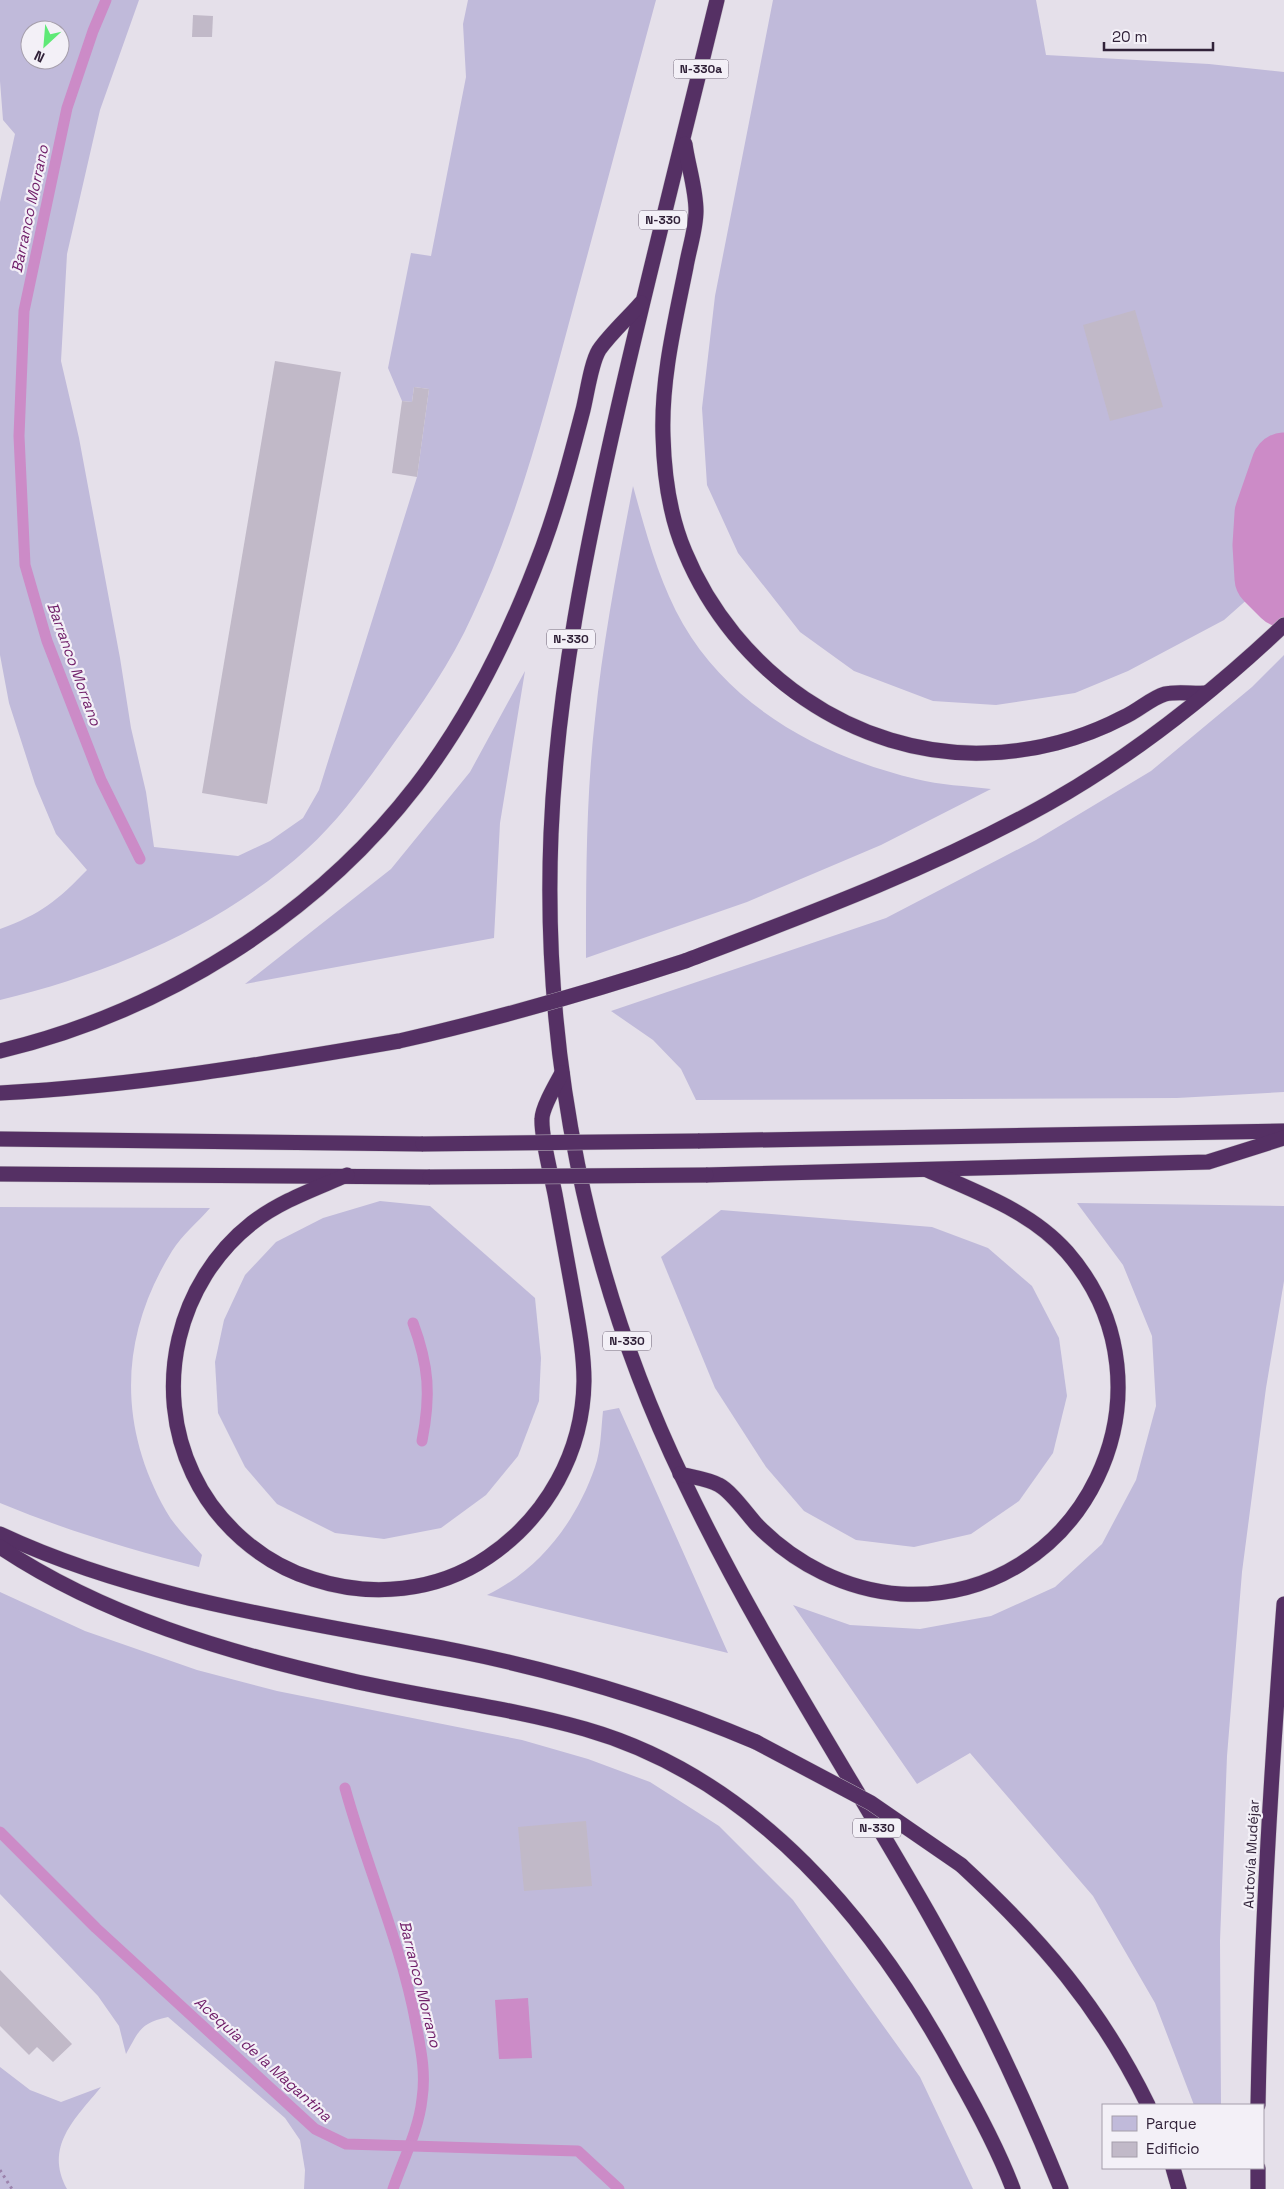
<svg xmlns="http://www.w3.org/2000/svg" width="1284" height="2189" viewBox="0 0 1284 2189" font-family="'Space Grotesk',sans-serif">
	<rect width="100%" height="100%" fill="#e5e0ea"/>
	<g fill="#c0bada" fill-rule="evenodd">
		<path d="M 0,0 L 139,0 L 100,110 L 67,254 L 61,361 L 79,438 L 120,658 L 131,728 L 146,792 L 154,847 L 238,856 L 270,841 L 303,818 L 319,790 L 417,477 L 429,389 L 414,387 L 412,402 L 402,401 L 388,368 L 411,253 L 431,256 L 466,77 L 463,24 L 468,0 L 656,0 C 629,99 603,198 576,297 C 547,404 520,513 473,614 C 451,663 420,707 389,750 C 365,784 339,820 307,849 C 222,926 111,973 0,1000 L 0,929 C 41,914 57,901 87,870 L 56,834 L 35,784 L 9,703 L 0,655 L 0,202 L 15,134 L 3,120 L 0,81 ZM 30,30 L 60,30 L 60,60 L 30,60 Z"/>
		<polygon points="773,0 1036,0 1046,55 1209,64 1284,72 1284,567 1224,620 1128,671 1075,693 996,705 933,701 854,671 800,632 738,553 707,485 702,408 715,296"/>
		<path d="M 633,486 C 646,533 659,582 683,624 C 732,709 824,757 916,779 C 940,785 966,786 991,789 L 881,845 L 747,902 L 586,958 C 586,878 586,798 595,719 C 603,641 618,563 633,486 Z"/>
		<polygon points="1284,655 1284,1092 1177,1098 696,1100 681,1069 653,1040 611,1011 886,918 1036,840 1151,771 1252,687"/>
		<polygon points="525,671 500,823 494,938 245,984 391,869 470,772"/>
		<polygon points="380,1201 430,1206 535,1298 541,1358 539,1401 518,1456 486,1495 441,1528 384,1539 335,1533 277,1504 245,1467 218,1413 215,1362 224,1320 245,1275 276,1242 323,1218"/>
		<polygon points="1077,1203 1284,1206 1284,1281 1266,1388 1242,1572 1227,1756 1220,1941 1221,2105 1194,2105 1155,2003 1093,1896 970,1753 917,1784 793,1605 850,1625 920,1629 991,1616 1055,1587 1102,1544 1136,1480 1156,1406 1152,1336 1123,1265"/>
		<path d="M 0,1207 L 210,1208 C 198,1222 182,1235 172,1251 C 120,1335 117,1424 166,1511 C 175,1527 190,1541 202,1555 L 199,1567 C 131,1550 65,1530 0,1503 Z"/>
		<polygon points="721,1210 932,1227 988,1248 1032,1286 1059,1338 1067,1396 1053,1453 1019,1501 971,1534 914,1547 856,1540 804,1511 766,1467 715,1388 661,1257"/>
		<path d="M 619,1408 L 728,1653 L 487,1595 C 539,1570 576,1522 595,1467 C 601,1450 601,1429 603,1411 Z"/>
		<path d="M 0,1592 L 85,1631 L 197,1670 L 277,1691 L 522,1740 L 588,1759 L 650,1782 L 719,1826 L 793,1900 L 920,2077 L 973,2189 L 304,2189 L 305,2170 L 300,2140 L 285,2118 L 168,2017 C 140,2023 139,2031 126,2054 L 119,2026 L 98,1996 L 0,1894 Z"/>
		<path d="M 0,2067 L 30,2090 L 61,2102 L 101,2087 C 75,2119 44,2146 67,2189 L 0,2189 Z"/>
	</g>
	<polygon fill="#cc8bc7" points="528,1998 532,2058 499,2059 495,2000"/>
	<g fill="none" stroke-linecap="round" stroke-linejoin="round">
		<g stroke="#cc8bc7" stroke-width="11">
			<polyline points="106,0 93,31 67,108 24,311 19,436 25,565 47,641 101,780 140,859"/>
			<path d="M 413,1323 C 429,1366 431,1395 422,1441"/>
			<path d="M 345,1788 C 367,1868 401,1943 416,2024 C 421,2050 426,2073 422,2099 C 419,2129 403,2160 393,2189"/>
			<polyline points="0,1832 96,1928 315,2129 346,2144 578,2151 619,2189"/>
		</g>
		<polyline stroke="#cc8bc7" stroke-width="65" points="1284,465 1267,514 1265,545 1267,578 1284,595"/>
	</g>
	<g fill="#c1b9c8">
		<polygon points="193,15 213,16 212,37 192,37"/>
		<polygon points="1135,310 1163,407 1110,421 1083,325"/>
		<polygon points="275,361 341,372 267,804 202,793"/>
		<polygon points="414,387 429,389 417,477 392,473 402,401 412,402"/>
		<polygon points="586,1821 592,1886 524,1891 518,1827"/>
		<polygon points="0,1970 72,2044 53,2062 37,2047 29,2055 0,2026"/>
	</g>
	<g fill="none" stroke-linecap="round" stroke-linejoin="round">
		<g stroke="#c1bdc4" stroke-width="16">
			<g id="highway">
				<path d="M 717,0 C 684,136 649,272 618,408 C 586,548 557,690 551,834 C 542,1054 587,1280 683,1479 C 755,1631 847,1770 930,1916 C 980,2004 1023,2095 1061,2189"/>
				<path d="M 685,144 C 688,166 696,189 696,211 C 696,229 689,249 686,267 C 675,322 661,379 663,436 C 664,474 670,517 685,552 C 734,671 855,757 985,753 C 1033,752 1082,739 1124,717 C 1138,711 1151,698 1165,694 C 1176,691 1194,694 1206,693"/>
				<path d="M 685,961 C 809,914 933,868 1049,803 C 1134,755 1213,692 1284,625"/>
				<path d="M 0,1051 C 162,1012 314,918 416,786 C 471,715 512,630 543,546 C 559,502 571,456 583,410 C 587,394 591,363 599,350 C 611,333 628,318 641,303"/>
				<path d="M 0,1093 C 134,1086 266,1064 399,1041"/>
				<polyline points="0,1139 423,1144"/>
				<polyline points="698,1141 1284,1131"/>
				<polyline points="0,1174 430,1177"/>
				<path d="M 347,1175 C 315,1189 280,1201 252,1223 C 177,1282 152,1388 193,1474 C 216,1523 261,1563 313,1579 C 371,1598 437,1592 488,1557 C 547,1517 583,1452 584,1381 C 584,1352 578,1322 573,1293 C 567,1260 561,1227 555,1194 C 551,1174 541,1137 542,1119 C 542,1108 556,1084 562,1073"/>
				<polyline points="706,1175 1208,1162 1284,1138"/>
				<path d="M 680,1474 C 692,1477 708,1479 719,1485 C 731,1491 747,1514 757,1525 C 795,1564 846,1590 901,1594 C 1083,1604 1186,1389 1067,1252 C 1031,1211 976,1192 927,1170"/>
				<path d="M 0,1534 C 143,1601 304,1621 458,1651 C 561,1672 660,1701 756,1742"/>
				<path d="M 0,1547 C 103,1616 228,1653 349,1680 C 427,1698 508,1707 585,1729 C 756,1778 876,1923 957,2075 C 978,2112 998,2149 1013,2189"/>
				<path d="M 961,1865 C 1041,1939 1100,2007 1148,2105"/>
				<path d="M 1258,2105 C 1261,1938 1271,1771 1284,1604"/>
				<polyline points="1173,2168 1179,2189"/>
				<polyline points="1258,2168 1258,2189"/>
			</g>
		</g>
		<polyline stroke="#9c83ac" stroke-width="3" stroke-dasharray="2.5 4" stroke-linecap="butt" points="0,2170 12,2189"/>
		<use href="#highway" stroke="#553064" stroke-width="15"/>
		<g stroke="#c1bdc4" stroke-width="16" stroke-linecap="butt">
			<g id="highway-bridge">
				<path d="M 399,1041 C 496,1019 590,992 685,961"/>
				<polyline points="423,1144 698,1141"/>
				<polyline points="430,1177 706,1175"/>
				<polyline points="756,1742 871,1803 961,1865"/>
			</g>
		</g>
		<use href="#highway-bridge" stroke="#553064" stroke-width="15"/>
	</g>
	<g text-anchor="middle" stroke-width="4.5" stroke-linejoin="round" paint-order="stroke">
		<g fill="#f3f0f7" stroke="#6b6072" stroke-width="1">
			<rect x="673.5" y="59.5" width="55" height="19" rx="4"/>
			<rect x="639" y="210.5" width="48" height="19" rx="4"/>
			<rect x="547" y="629.5" width="48" height="19" rx="4"/>
			<rect x="603" y="1331.5" width="48" height="19" rx="4"/>
			<rect x="853" y="1818.5" width="48" height="19" rx="4"/>
		</g>
		<g font-size="12" font-weight="bold" fill="#312239">
			<text x="701" y="73">N-330a</text>
			<text x="663" y="224">N-330</text>
			<text x="571" y="643">N-330</text>
			<text x="627" y="1345">N-330</text>
			<text x="877" y="1832">N-330</text>
		</g>
		<g font-size="14" fill="#312239" stroke="#f3f0f7">
			<text transform="translate(1251 1854) rotate(-87)" y="5">Autovía Mudéjar</text>
		</g>
		<g font-size="15" font-style="italic" fill="#71206a" stroke="#f3f0f7">
			<text transform="translate(30 209) rotate(-78)" y="5">Barranco Morrano</text>
			<text transform="translate(74 664) rotate(70)" y="5">Barranco Morrano</text>
			<text transform="translate(420 1984) rotate(76)" y="5">Barranco Morrano</text>
			<text transform="translate(263 2059) rotate(42)" y="5">Acequia de la Magantina</text>
		</g>
	</g>
	<rect x="1102" y="2104" width="162" height="65" fill="#f3f0f7" stroke="#a59eab"/>
	<rect x="1112" y="2116" width="25" height="15" fill="#c0bada" stroke="#a59eab"/>
	<text x="1146" y="2129" font-size="15" fill="#312239">Parque</text>
	<rect x="1112" y="2142" width="25" height="15" fill="#c1b9c8" stroke="#a59eab"/>
	<text x="1146" y="2154" font-size="15" fill="#312239">Edificio</text>
	<g transform="translate(45 45) rotate(206)"><circle r="24" fill="#f3f0f7" stroke="#a59eab"/>
	<path d="M0-4L9 19L0 12L-9 19Z" fill="#5fe977"/>
	<text y="-8" font-size="14" font-weight="bold" text-anchor="middle" fill="#312239">N</text>
	</g>
	<path d="M1104 42v8h109v-8" fill="none" stroke="#312239" stroke-width="2.5"/>
	<text x="1112" y="42" font-size="15" fill="#312239" stroke="#f3f0f7" stroke-width="4" paint-order="stroke">20 m</text>
</svg>
